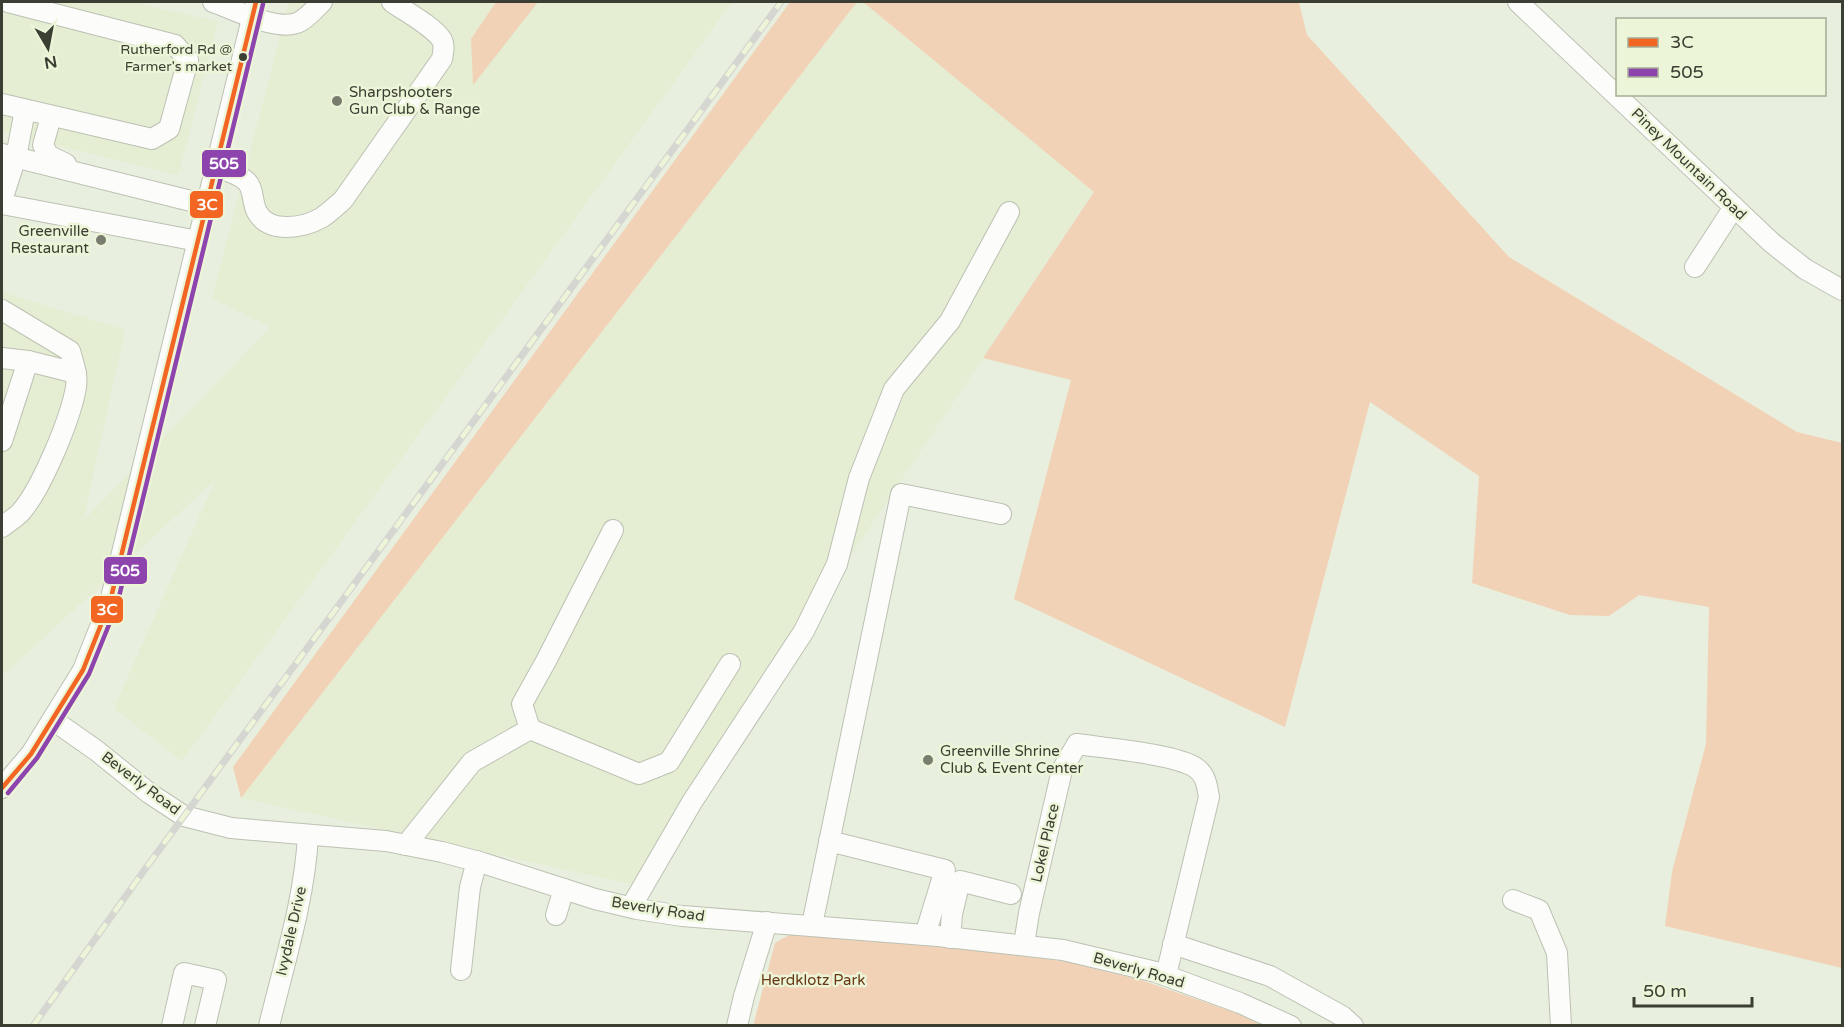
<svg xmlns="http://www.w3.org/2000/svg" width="1844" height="1027" viewBox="0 0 1844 1027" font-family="'Varela Round',sans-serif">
	<rect width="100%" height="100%" fill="#e9efde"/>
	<g fill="#e5edd2">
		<polygon points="2,2 133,2 218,22 178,175 2,132 2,134"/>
		<polygon points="289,2 496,2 471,39 473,84 538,2 732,2 182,761 114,708 216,479 2,676 2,292 125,330 83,521 271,327 212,298"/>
		<polygon points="857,2 863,2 1094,192 631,884 241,798"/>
	</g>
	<g fill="#f1d2b6">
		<polygon points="496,2 538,2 473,85 471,39"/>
		<polygon points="790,2 857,2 241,798 233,767"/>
		<polygon points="863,2 1299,2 1307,35 1509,257 1797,432 1842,443 1842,968 1665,926 1672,872 1706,744 1709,607 1639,595 1609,616 1570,615 1472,583 1479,476 1370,402 1285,727 1014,599 1071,380 983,358 1094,192"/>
		<polygon points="793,933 982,951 1068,962 1141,980 1239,1014 1261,1025 753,1026 775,943"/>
	</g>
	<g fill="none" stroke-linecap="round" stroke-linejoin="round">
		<g stroke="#bcc1b4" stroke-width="22">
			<g id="minor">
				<path d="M 213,2 C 234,9 280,34 301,21 C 309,16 316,8 322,2"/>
				<polyline points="1518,2 1772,243 1805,269 1842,290"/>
				<polyline points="2,104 152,139 169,129 188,60 175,45 8,2"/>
				<polyline points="51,117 43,145 48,155 66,164"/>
				<polyline points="2,154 207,205"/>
				<path d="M 216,166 C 225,171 239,174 246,181 C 254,188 252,203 257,212 C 269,234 303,228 321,218 C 329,213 336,206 343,200 L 442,59 C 443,53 445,46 442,40 C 433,26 406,12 392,2"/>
				<polyline points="2,200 16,157 25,110"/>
				<polyline points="2,204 198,241"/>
				<polyline points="1695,267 1734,207"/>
				<path d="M 2,310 L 70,351 C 73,362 78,375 76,387 C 71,418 41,490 20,513 C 15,518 7,523 2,527"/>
				<polyline points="2,358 28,361"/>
				<polyline points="2,441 28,361 76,373"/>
				<polyline points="53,720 97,751 149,793 184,816 231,828 386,841 442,852 483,863 595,899 637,909 682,916 938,936 1063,950 1156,972 1240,1003 1291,1026"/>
				<polyline points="530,729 522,704 546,661 613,530"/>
				<polyline points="2,788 31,754 83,670 110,602 256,2"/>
				<polyline points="829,841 945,870 925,935"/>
				<polyline points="406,845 472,762 530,729 639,774 669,762 730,664"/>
				<polyline points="1513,900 1539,910 1557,953 1561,1026"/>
				<polyline points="631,907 692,802 804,631 837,564 859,478 894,389 950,321 1009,212"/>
				<polyline points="556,915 564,889"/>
				<polyline points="812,925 901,494 1001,514"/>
				<polyline points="950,938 952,914 960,881 1011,894"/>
				<path d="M 1024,944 L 1029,913 L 1062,770 L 1077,744 C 1104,748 1176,754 1196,768 C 1206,775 1207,786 1209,797 L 1166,975"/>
				<polyline points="1173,944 1270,976 1342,1016 1353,1026"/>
				<polyline points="461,970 470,887 477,861"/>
				<polyline points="172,1026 184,973 216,980 205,1026"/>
				<path d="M 269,1026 C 284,964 305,898 308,835"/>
				<polyline points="737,1026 744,996 767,922"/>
			</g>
		</g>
		<use href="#minor" stroke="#fcfdfa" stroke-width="20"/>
		<g stroke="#d5d6d1" stroke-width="7">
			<polyline id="rail" points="33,1026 143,872 781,2"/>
		</g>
		<use href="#rail" stroke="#ecf5d8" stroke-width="4.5" stroke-dasharray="14" stroke-linecap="butt"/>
		<g stroke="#ecf5d8" stroke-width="9">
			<polyline id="bus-1" points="2,788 31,754 83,670 110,602 256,2"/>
		</g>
		<g stroke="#ecf5d8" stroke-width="9">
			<polyline id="bus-2" points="8,793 37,758 89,674 117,605 263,4"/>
		</g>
		<use href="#bus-1" stroke="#f26522" stroke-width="4.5"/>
		<use href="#bus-2" stroke="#8e44ad" stroke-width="4.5"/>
	</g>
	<circle fill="#3b3f33" stroke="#ecf5d8" stroke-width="2" cx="243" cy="57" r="5"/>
	<g fill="#787d6f" stroke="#ecf5d8" stroke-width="2">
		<circle cx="337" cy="101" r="6"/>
		<circle cx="101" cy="240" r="6"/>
		<circle cx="928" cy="760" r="6"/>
	</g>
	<g text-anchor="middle" stroke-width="5" stroke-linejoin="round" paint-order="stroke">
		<g font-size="14" fill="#3b3f33" stroke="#ecf5d8" text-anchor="end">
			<text x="232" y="54">Rutherford Rd @<tspan x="232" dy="17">Farmer's market</tspan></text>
		</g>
		<g font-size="15" fill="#3b3f33" stroke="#ecf5d8" text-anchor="start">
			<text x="349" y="97">Sharpshooters<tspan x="349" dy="17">Gun Club &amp; Range</tspan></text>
			<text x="89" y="236" text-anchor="end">Greenville<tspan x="89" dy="17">Restaurant</tspan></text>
			<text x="940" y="756">Greenville Shrine<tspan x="940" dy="17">Club &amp; Event Center</tspan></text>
		</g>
		<g font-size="15" fill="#3b3f33" stroke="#ecf5d8">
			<text transform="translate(1689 164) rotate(44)" y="5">Piney Mountain Road</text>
			<text transform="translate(141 783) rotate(37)" y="5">Beverly Road</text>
			<text transform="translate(1045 843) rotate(-77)" y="5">Lokel Place</text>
			<text transform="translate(658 909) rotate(9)" y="5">Beverly Road</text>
			<text transform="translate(291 931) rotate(-77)" y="5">Ivydale Drive</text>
			<text transform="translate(1139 970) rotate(16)" y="5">Beverly Road</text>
		</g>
		<g font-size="15" fill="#693915" stroke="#ecf5d8">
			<text x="813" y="985">Herdklotz Park</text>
		</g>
	</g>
	<g stroke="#ecf5d8" stroke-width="2">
		<rect x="201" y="149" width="46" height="29" rx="6" fill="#8e44ad"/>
		<rect x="189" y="190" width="35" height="29" rx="6" fill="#f26522"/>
		<rect x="103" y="556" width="45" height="29" rx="6" fill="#8e44ad"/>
		<rect x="90" y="595" width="34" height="29" rx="6" fill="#f26522"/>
	</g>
	<g font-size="16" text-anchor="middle" font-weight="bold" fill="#fff">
		<text x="224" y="169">505</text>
		<text x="207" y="210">3C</text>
		<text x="125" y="576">505</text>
		<text x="107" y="615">3C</text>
	</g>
	<rect width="1844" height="1027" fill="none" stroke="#3b3f33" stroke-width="6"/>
	<rect x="1616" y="18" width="210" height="78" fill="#ecf5d8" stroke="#a5ac96" stroke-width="1.5"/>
	<rect x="1628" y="38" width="30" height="9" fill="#f26522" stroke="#a5ac96" stroke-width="1.5"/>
	<text x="1670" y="48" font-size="18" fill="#3b3f33">3C</text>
	<rect x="1628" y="68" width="30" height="9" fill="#8e44ad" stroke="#a5ac96" stroke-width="1.5"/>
	<text x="1670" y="78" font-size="18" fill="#3b3f33">505</text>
	<g transform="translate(48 48) rotate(170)" stroke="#ecf5d8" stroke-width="4.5" paint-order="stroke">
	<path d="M0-4.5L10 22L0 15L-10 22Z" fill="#3b3f33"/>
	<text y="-9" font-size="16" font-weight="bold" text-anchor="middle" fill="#3b3f33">N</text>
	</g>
	<path d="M1634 997v9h118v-9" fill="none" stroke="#3b3f33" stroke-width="3"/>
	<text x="1643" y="997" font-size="18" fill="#3b3f33" stroke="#ecf5d8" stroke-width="4.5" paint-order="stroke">50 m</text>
</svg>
